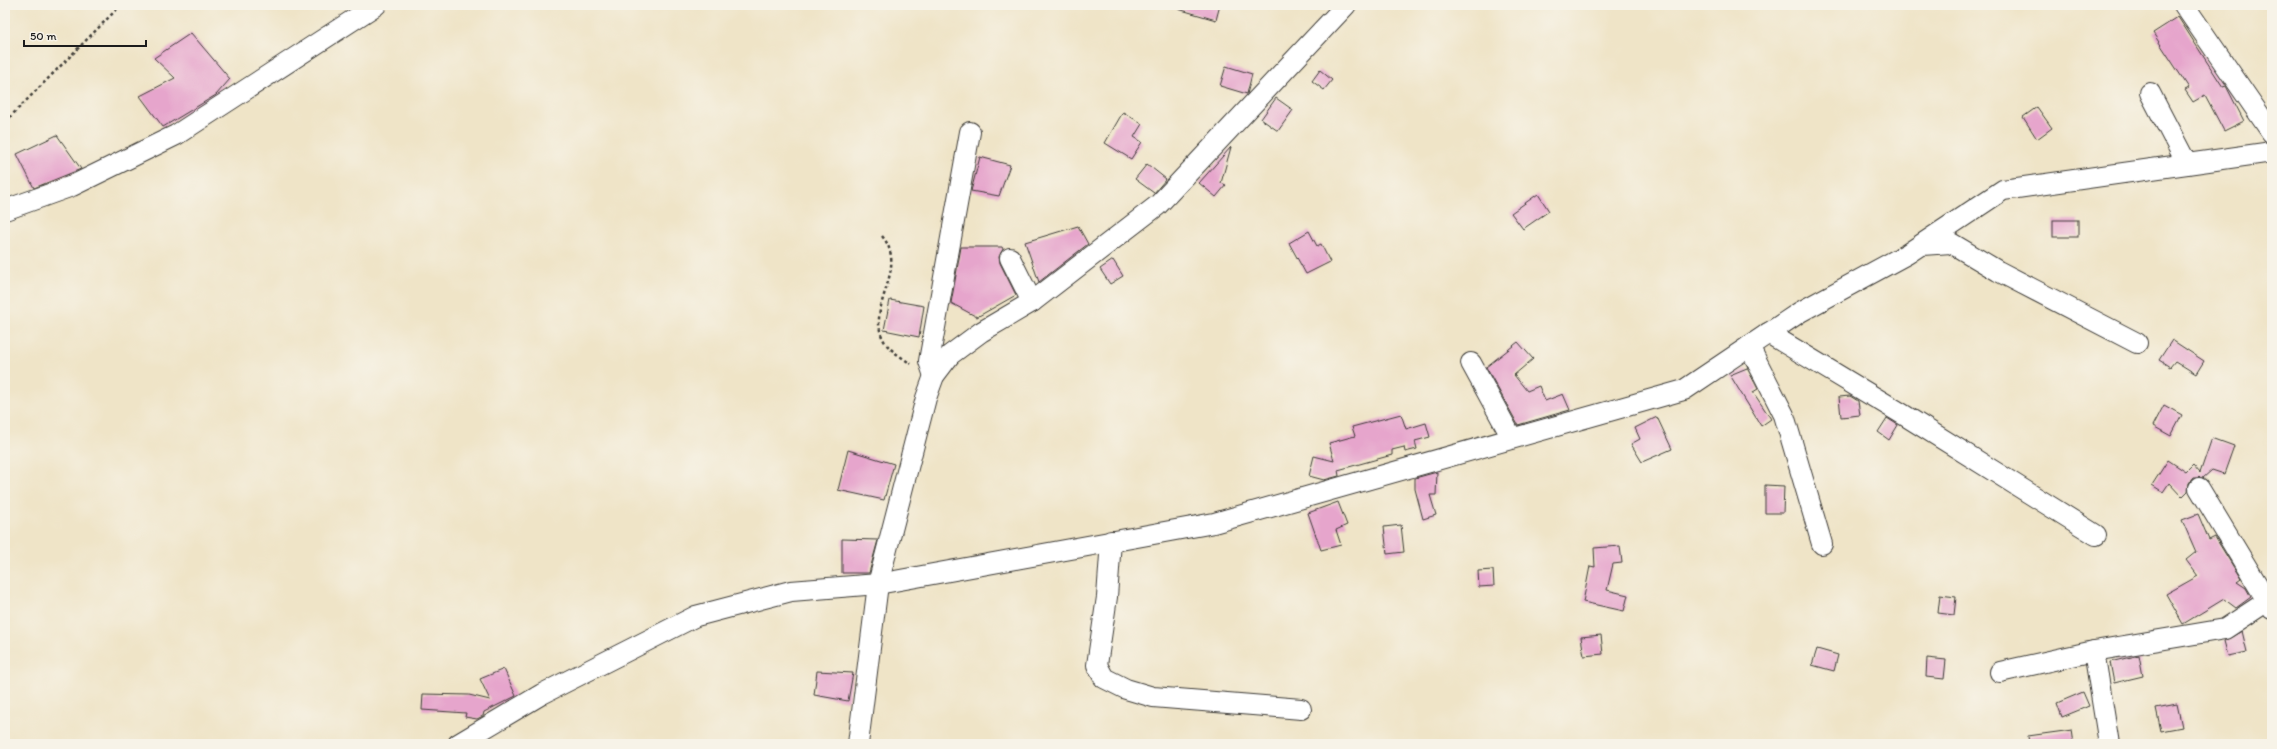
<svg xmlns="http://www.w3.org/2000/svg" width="2277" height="749" viewBox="0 0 2277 749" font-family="Itim,sans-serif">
	<rect width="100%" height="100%" fill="#f7f3e8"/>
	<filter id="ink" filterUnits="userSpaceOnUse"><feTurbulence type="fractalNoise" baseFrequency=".025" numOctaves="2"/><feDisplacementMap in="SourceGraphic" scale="8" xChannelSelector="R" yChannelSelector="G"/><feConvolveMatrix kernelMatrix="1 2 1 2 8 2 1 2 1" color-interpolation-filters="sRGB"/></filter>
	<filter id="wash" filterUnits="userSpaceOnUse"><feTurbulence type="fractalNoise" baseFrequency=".012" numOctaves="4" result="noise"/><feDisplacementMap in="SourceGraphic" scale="16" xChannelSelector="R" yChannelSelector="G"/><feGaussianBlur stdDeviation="0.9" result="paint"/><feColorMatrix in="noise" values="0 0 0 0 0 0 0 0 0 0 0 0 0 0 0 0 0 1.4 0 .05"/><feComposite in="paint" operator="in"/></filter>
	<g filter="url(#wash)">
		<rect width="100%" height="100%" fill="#efe4c7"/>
		<g id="blocks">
			<g fill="#e6a5cc">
				<polygon points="1178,5 1220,5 1216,20 1178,9"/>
				<polygon points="2178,17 2223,87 2226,86 2244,121 2224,131 2205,95 2193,102 2185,90 2189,88 2153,33"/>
				<polygon points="191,33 230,79 216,95 163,127 140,96 175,78 154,58"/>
				<polygon points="1226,66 1252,74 1247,94 1220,86"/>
				<polygon points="1320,70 1332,80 1324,90 1312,81"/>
				<polygon points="1276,98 1293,110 1278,131 1261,119"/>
				<polygon points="2037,107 2052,128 2037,139 2023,117"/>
				<polygon points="1123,112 1142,124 1134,137 1142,142 1131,159 1105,143"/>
				<polygon points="57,135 81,169 34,188 17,154"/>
				<polygon points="1231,147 1221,183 1226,185 1216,197 1199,183"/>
				<polygon points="980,157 1010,165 999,196 971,191"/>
				<polygon points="1147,164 1166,179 1154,193 1135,179"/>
				<polygon points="1538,194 1549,211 1523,229 1511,213"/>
				<rect x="2053" y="220" width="25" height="17"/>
				<polygon points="1078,226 1088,244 1039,282 1025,242"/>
				<polygon points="1309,231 1317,246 1321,244 1330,262 1306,274 1289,243"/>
				<polygon points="961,247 1002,247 1003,249 999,257 1000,263 1016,295 977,317 951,303"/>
				<polygon points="1113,260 1123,276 1110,284 1100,269"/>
				<polygon points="890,300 924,306 919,337 884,330"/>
				<polygon points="2172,340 2204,361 2196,374 2175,361 2170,367 2159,360"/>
				<polygon points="1518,342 1533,359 1514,375 1527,391 1539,386 1545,401 1563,394 1570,410 1518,425 1486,367"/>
				<polygon points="1747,368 1758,389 1753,392 1771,419 1761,426 1730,375"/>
				<polygon points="1850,396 1858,401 1860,415 1841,417 1839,397"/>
				<polygon points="2164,405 2182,415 2171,436 2153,426"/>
				<polygon points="1401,414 1406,429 1426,423 1430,437 1415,441 1417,449 1405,452 1404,447 1392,450 1392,455 1338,470 1339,476 1324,480 1309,476 1314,456 1334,461 1329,443 1355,436 1352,427"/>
				<polygon points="1657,417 1672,449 1642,462 1631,444 1640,439 1635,428"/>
				<polygon points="1887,418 1898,425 1889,440 1878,432"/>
				<polygon points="2212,438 2234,446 2224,474 2212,470 2203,478 2193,478 2189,483 2188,491 2182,497 2169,483 2163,492 2152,485 2168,460 2186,472 2193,465 2200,473"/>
				<polygon points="848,450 894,464 884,500 838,490"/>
				<polygon points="1437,472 1436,495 1430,495 1436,515 1423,519 1415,489 1415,478"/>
				<polygon points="1765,485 1784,486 1783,513 1765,513"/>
				<polygon points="1338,502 1347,525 1336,530 1341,545 1321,550 1308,513"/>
				<polygon points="2198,514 2209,540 2215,537 2241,579 2237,582 2246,588 2251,597 2236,608 2224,599 2183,624 2166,594 2198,576 2186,560 2196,552 2182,520"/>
				<polygon points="1401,525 1404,552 1387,554 1384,527"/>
				<polygon points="842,539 878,540 869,573 842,573"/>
				<polygon points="1620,546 1622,563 1613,564 1607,590 1628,595 1624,611 1583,602 1590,566 1595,567 1594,548"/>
				<polygon points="1493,570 1494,586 1479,587 1478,571"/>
				<polygon points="1940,595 1956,597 1954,615 1938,613"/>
				<polygon points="2242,631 2247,652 2228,656 2224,641"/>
				<polygon points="1601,635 1603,654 1584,656 1581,637"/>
				<polygon points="1817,649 1838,655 1834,671 1812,665"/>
				<polygon points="2139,655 2143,676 2114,683 2110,662"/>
				<polygon points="1927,658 1946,660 1944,679 1926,677"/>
				<polygon points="504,669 516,696 484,712 483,716 477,719 465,717 466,713 422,710 423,694 469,695 490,700 480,679"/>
				<polygon points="817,671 853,673 848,701 814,695"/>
				<polygon points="2083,692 2089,706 2062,717 2057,703"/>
				<polygon points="2177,704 2182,727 2161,731 2156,708"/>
				<polygon points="2072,730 2074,744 2029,744 2028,736"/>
			</g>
		</g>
	</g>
	<g filter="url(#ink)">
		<use href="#blocks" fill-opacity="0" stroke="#3c3a36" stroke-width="1"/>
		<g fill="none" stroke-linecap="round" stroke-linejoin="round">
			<g stroke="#3c3a36" stroke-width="22">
				<g id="street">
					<polyline points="2184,5 2272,133"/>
					<polyline points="2150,93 2187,164"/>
					<polyline points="5,210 72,186 176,135 376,5"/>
					<polyline points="1922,245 1951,243 1998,271 2137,343"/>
					<polyline points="1010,258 1032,302"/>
					<polyline points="1768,333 1904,415 2096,535"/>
					<polyline points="1749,346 1784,415 1822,544"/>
					<polyline points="1471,363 1512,438"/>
					<polyline points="934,376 929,361 970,132"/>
					<polyline points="2199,488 2272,609"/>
					<polyline points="1111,541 1107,597 1097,665 1104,678 1126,689 1153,697 1301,709"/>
					<polyline points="2094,651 2109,744"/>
					<polyline points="2000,672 2094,651 2225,629 2272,598"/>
					<polyline points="458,744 542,694 696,616 791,591 878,584 1214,523 1684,390 1800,312 1907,254 2003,190 2272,152"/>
					<polyline points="858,744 878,584 926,398 934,376 950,355 981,332 1032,302 1158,205 1346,5"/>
				</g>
			</g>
			<g stroke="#3c3a36" stroke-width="2.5" stroke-dasharray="3 3" stroke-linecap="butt">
				<polyline points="5,122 121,5"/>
				<path d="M 882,236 C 908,267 870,302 881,334 C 885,348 900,356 911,364"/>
			</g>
			<use href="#street" stroke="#fff" stroke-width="20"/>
		</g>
	</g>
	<rect width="2277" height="749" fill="none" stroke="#f7f3e8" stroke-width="20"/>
	<path d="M24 40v6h122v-6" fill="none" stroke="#1c1c1c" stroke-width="2"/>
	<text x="30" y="40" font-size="12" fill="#1c1c1c" stroke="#f7f3e8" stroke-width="3" paint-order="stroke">50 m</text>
</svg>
